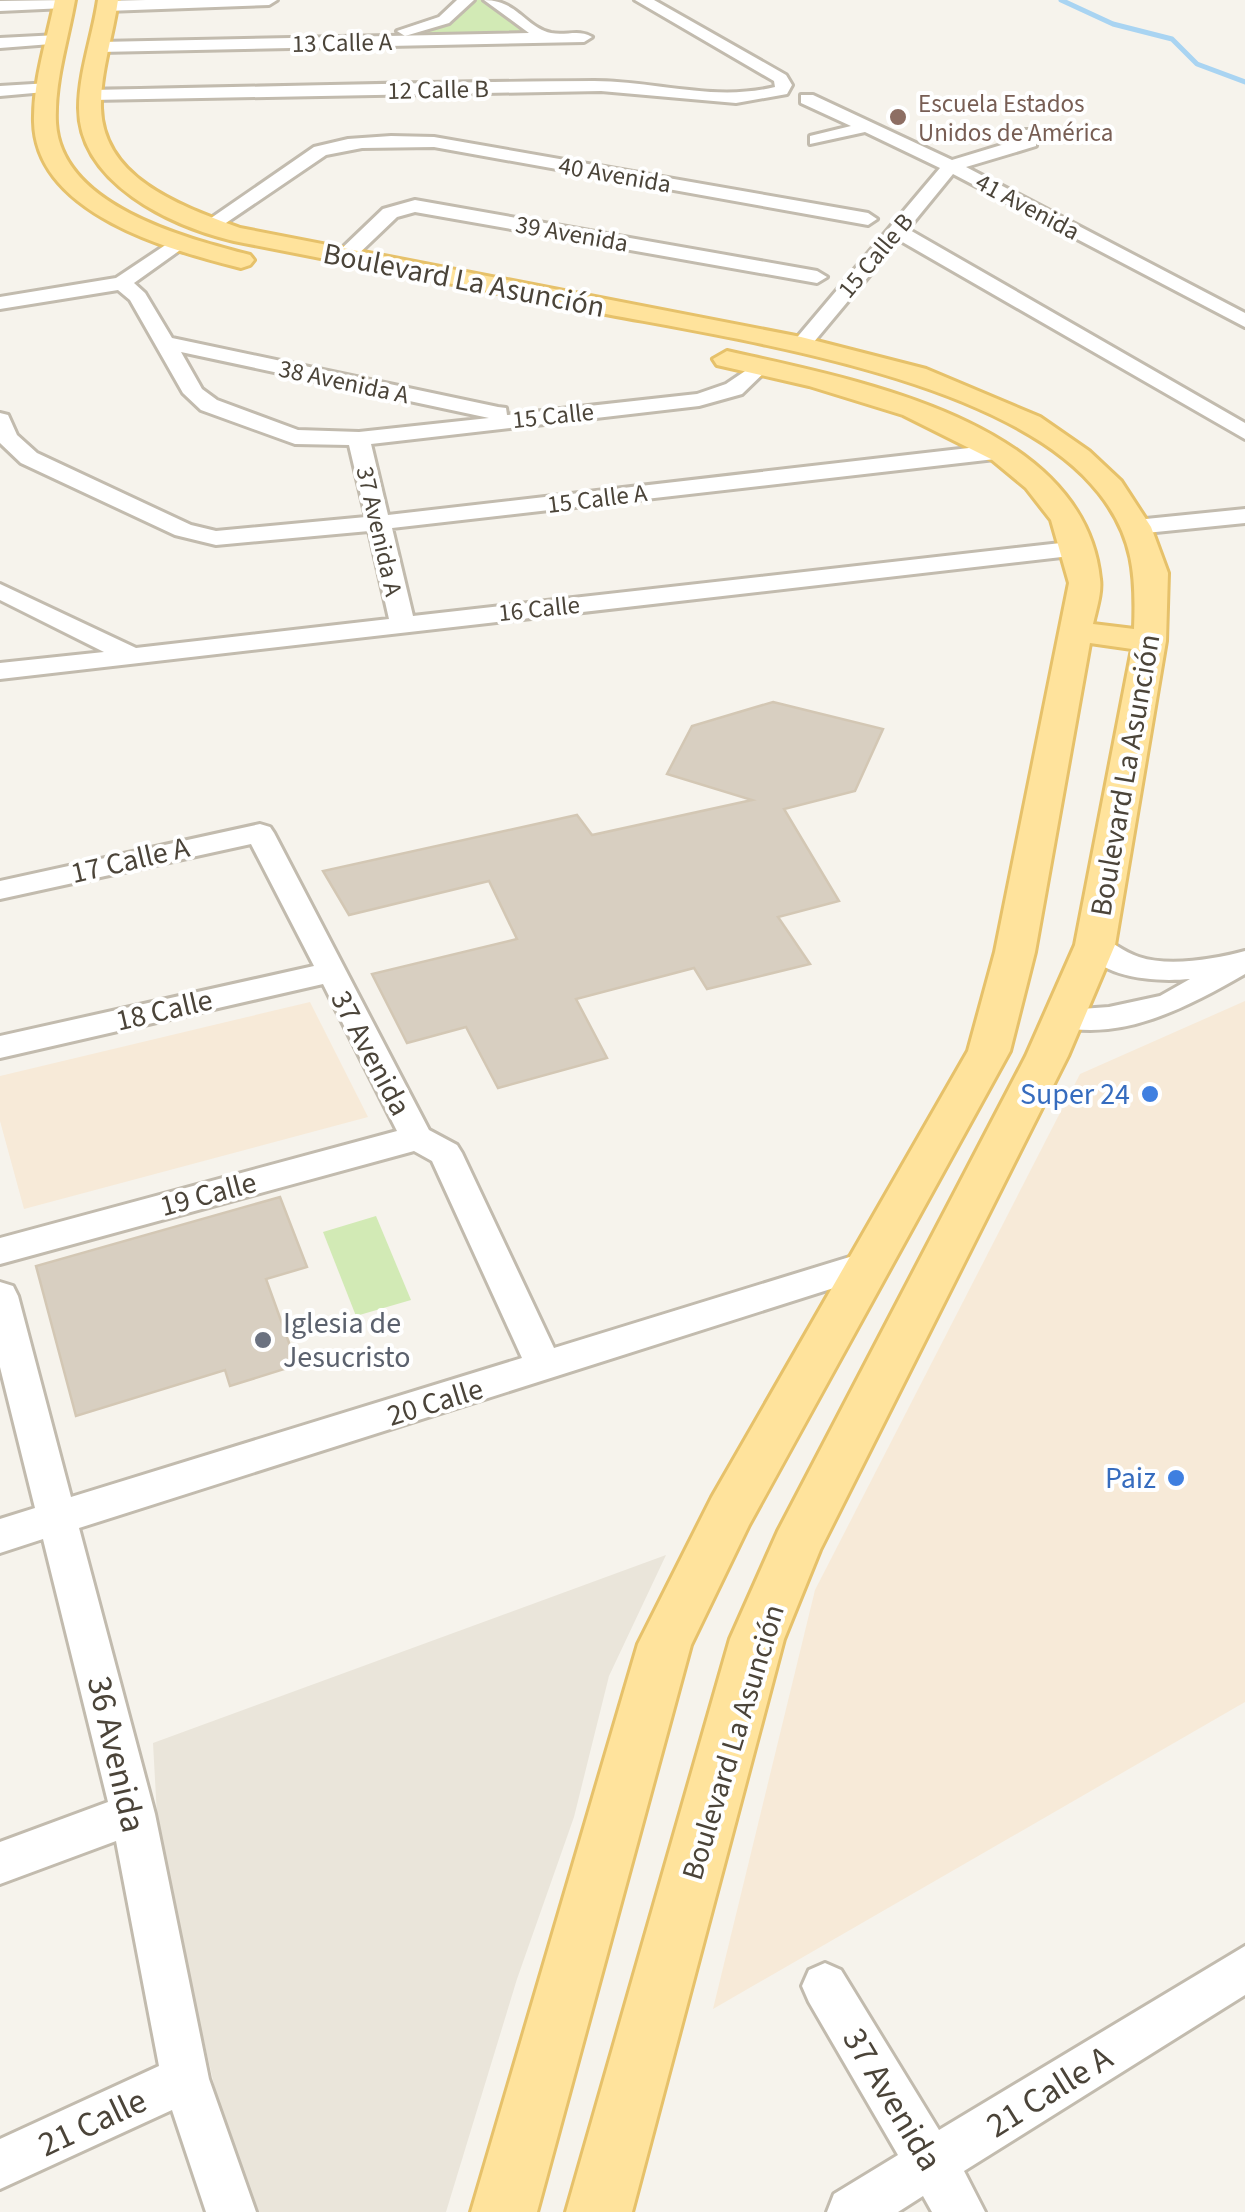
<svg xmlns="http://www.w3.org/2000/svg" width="1245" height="2212" viewBox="0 0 1245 2212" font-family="'Source Sans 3',sans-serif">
	<rect width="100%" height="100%" fill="#f6f3ec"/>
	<polygon fill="#eae5da" points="666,1555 609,1676 574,1817 517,1979 446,2212 253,2212 222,2119 177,1925 158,1834 153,1743"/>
	<g fill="#f7ead8">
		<polygon points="1245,1001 1245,1702 713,2009 815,1590 1080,1074"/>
		<polygon points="310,1002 368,1117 24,1209 0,1121 0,1076"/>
	</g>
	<g fill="#d2eab5">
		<polygon points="472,0 487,0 537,36 377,39 449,21"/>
		<polygon points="376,1216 411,1300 356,1316 323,1232"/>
	</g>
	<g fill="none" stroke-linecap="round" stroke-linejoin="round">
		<polyline stroke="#a9d4f2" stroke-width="5" points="1061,0 1113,24 1172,39 1197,64 1245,82"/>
	</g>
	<g fill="#d8cfc1" stroke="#d3c7b4" stroke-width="2.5">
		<polygon points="773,702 883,729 855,791 784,809 839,901 778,917 810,964 707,989 694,968 576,999 607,1058 498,1088 466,1027 407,1043 372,974 517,939 489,881 349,915 323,871 577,815 592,835 752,800 667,774 692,726"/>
		<polygon points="280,1197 307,1267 266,1279 297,1365 230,1386 225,1370 76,1416 36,1266"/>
	</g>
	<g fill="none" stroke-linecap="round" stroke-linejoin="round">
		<g stroke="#c2bbae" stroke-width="6">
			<g id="minor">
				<polygon points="71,0 70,6 65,8 0,11 0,1"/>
				<polygon points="146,0 277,0 269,5 107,11 99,6 107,1"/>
				<polygon points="457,0 474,0 449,23 405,36 397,31 439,17"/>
				<path d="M 484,0 C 517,0 525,27 551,33 C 566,36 579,29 592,37 L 584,42 L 100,52 L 92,47 L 100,42 L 529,33 Z"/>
				<path d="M 635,0 L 654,0 L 786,75 L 792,85 L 787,94 L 736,103 L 601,91 L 92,100 L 84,95 L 92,90 C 259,87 426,82 594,81 C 655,81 714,102 775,87 L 774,81 Z"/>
				<polygon points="58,35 64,37 64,43 0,48 0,38"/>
				<polygon points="50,83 56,85 56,91 0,96 0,86"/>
				<polygon points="801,95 813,95 952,160 1021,139 1024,130 1036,130 1036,146 966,167 1245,313 1245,327 953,174 908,229 1245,423 1245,439 899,240 808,349 794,349 791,345 794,341 940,168 865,132 810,144 810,136 851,126 801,103"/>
				<polygon points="391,136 434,137 868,213 877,219 868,225 434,147 362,148 326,155 217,229 210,231 201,225 314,147 348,139"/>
				<polygon points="415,200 817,271 827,277 817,283 415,212 397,217 351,261 337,261 337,253 383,209"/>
				<path d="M 176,238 L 185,244 L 183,248 L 134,283 L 145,293 L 172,338 L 498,407 L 506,408 L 507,415 L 697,394 L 726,384 L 760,361 L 770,367 L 742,394 L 699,406 L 371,444 L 388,515 L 995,445 L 1006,452 L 995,459 L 392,528 L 413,616 L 1079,541 L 1091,548 L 1079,555 L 0,679 L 0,663 L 104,652 L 0,600 L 0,584 L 136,648 L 389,619 L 369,531 L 216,545 L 175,535 L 21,463 L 0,443 L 0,413 L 8,415 L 17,435 L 37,453 L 191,525 L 216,531 L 366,517 L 349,445 L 295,444 L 201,410 L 183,393 L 130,300 L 118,290 L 0,309 L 0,297 L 116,278 ZM 181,352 L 489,418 L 359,432 L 298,430 L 217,400 L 202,389 Z"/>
				<polygon points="1245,509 1245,523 1136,534 1124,527 1136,520"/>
				<polygon points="260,824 270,827 274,833 429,1130 457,1145 462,1153 554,1348 869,1251 881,1255 886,1264 881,1273 79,1528 155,1814 209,2079 256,2212 206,2212 172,2110 0,2189 0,2139 159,2066 116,1841 0,1884 0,1842 108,1802 43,1539 0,1553 0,1519 35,1508 0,1367 0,1282 13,1286 18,1296 71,1497 522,1358 432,1161 414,1151 0,1264 0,1238 397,1131 323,984 0,1058 0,1036 314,966 251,844 0,899 0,881"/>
				<path d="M 1095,935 C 1111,940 1123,952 1139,957 C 1169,967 1216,959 1245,951 L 1245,974 C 1189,1006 1120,1044 1053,1025 L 1048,1018 L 1053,1011 L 1109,1007 L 1160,996 L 1190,979 C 1155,982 1101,979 1080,945 L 1084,938 Z"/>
				<polygon points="1245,1946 1245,1995 964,2171 985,2212 932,2212 923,2196 898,2212 827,2212 834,2194 898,2155 809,2002 802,1986 809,1970 825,1963 841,1970 939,2130"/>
			</g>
		</g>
		<g stroke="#e6c16a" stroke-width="6">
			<g id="major">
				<path d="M 55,0 L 75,0 C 68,40 54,82 56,123 C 61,206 185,238 250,255 L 254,260 L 250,265 L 241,268 C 170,250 36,214 34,122 C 33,81 47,40 55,0 Z"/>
				<path d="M 98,0 L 118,0 C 113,36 100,73 101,108 C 103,180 184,207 240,228 L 801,337 L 926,369 L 1040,417 L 1089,451 L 1121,481 L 1151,527 L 1168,573 L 1166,641 L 1115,945 L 1068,1056 L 820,1550 L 784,1639 L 632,2212 L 566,2212 L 730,1639 L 778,1531 L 1026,1056 L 1075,945 L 1132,649 L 1090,643 L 1035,952 L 1010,1051 L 749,1525 L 691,1645 L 537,2212 L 471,2212 L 638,1644 L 712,1497 L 968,1051 L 995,952 L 1069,583 L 1051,520 L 1026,488 L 991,459 L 903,415 L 809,386 L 717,365 L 713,359 L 727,351 C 851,379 1084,420 1100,579 C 1102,593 1096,610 1093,624 L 1134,629 C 1136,576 1134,537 1099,493 C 1007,375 727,338 585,310 C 468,287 351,264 234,241 C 171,226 79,183 79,108 C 79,72 93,35 98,0 Z"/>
			</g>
		</g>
		<use href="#minor" fill="#fff" fill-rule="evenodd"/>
		<use href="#major" fill="#ffe39c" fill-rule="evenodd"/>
	</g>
	<circle fill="#8d6e63" stroke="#fff" stroke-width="4" cx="898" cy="117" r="10"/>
	<g fill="#3f7fe0" stroke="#fff" stroke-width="4">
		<circle cx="1150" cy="1094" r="10"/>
		<circle cx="1176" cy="1478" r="10"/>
	</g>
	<circle fill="#6b7280" stroke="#fff" stroke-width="4" cx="263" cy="1340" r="10"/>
	<g text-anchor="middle" stroke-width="8" stroke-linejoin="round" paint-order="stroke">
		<g font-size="25" fill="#4b4439" stroke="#fff">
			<text transform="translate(342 42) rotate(-1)" y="9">13 Calle A</text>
			<text transform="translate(438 89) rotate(-1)" y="9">12 Calle B</text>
			<text transform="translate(615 174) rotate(10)" y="9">40 Avenida</text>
			<text transform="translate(1028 206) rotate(28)" y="9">41 Avenida</text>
			<text transform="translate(572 233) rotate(10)" y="9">39 Avenida</text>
			<text transform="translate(875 255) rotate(-50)" y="9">15 Calle B</text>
			<text transform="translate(344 381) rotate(12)" y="9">38 Avenida A</text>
			<text transform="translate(553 415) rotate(-6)" y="9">15 Calle</text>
			<text transform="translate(597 498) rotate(-7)" y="9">15 Calle A</text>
			<text transform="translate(380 531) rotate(77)" y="9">37 Avenida A</text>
			<text transform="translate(539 608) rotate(-6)" y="9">16 Calle</text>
		</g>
		<g font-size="25" fill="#785e54" stroke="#fff" text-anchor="start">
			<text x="918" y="112">Escuela Estados<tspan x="918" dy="29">Unidos de América</tspan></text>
		</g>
		<g font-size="30" fill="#4b4439" stroke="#fff">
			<text transform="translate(464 280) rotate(11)" y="10">Boulevard La Asunción</text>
			<text transform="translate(1125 775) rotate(-80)" y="10">Boulevard La Asunción</text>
			<text transform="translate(130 860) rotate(-13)" y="10">17 Calle A</text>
			<text transform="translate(164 1010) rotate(-13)" y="10">18 Calle</text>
			<text transform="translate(371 1053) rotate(62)" y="10">37 Avenida</text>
			<text transform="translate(208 1194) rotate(-15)" y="10">19 Calle</text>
			<text transform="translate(435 1402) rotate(-17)" y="10">20 Calle</text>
			<text transform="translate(733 1742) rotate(-73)" y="10">Boulevard La Asunción</text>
		</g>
		<g font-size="30" fill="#366cbe" stroke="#fff" text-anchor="end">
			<text x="1130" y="1104">Super 24</text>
			<text x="1156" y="1488">Paiz</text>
		</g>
		<g font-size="30" fill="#5b616d" stroke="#fff" text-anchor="start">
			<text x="283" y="1333">Iglesia de<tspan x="283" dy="34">Jesucristo</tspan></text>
		</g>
		<g font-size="35" fill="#4b4439" stroke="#fff">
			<text transform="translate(117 1754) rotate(77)" y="12">36 Avenida</text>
			<text transform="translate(1049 2091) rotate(-32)" y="12">21 Calle A</text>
			<text transform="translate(893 2099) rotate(59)" y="12">37 Avenida</text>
			<text transform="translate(92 2122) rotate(-25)" y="12">21 Calle</text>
		</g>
	</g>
</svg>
